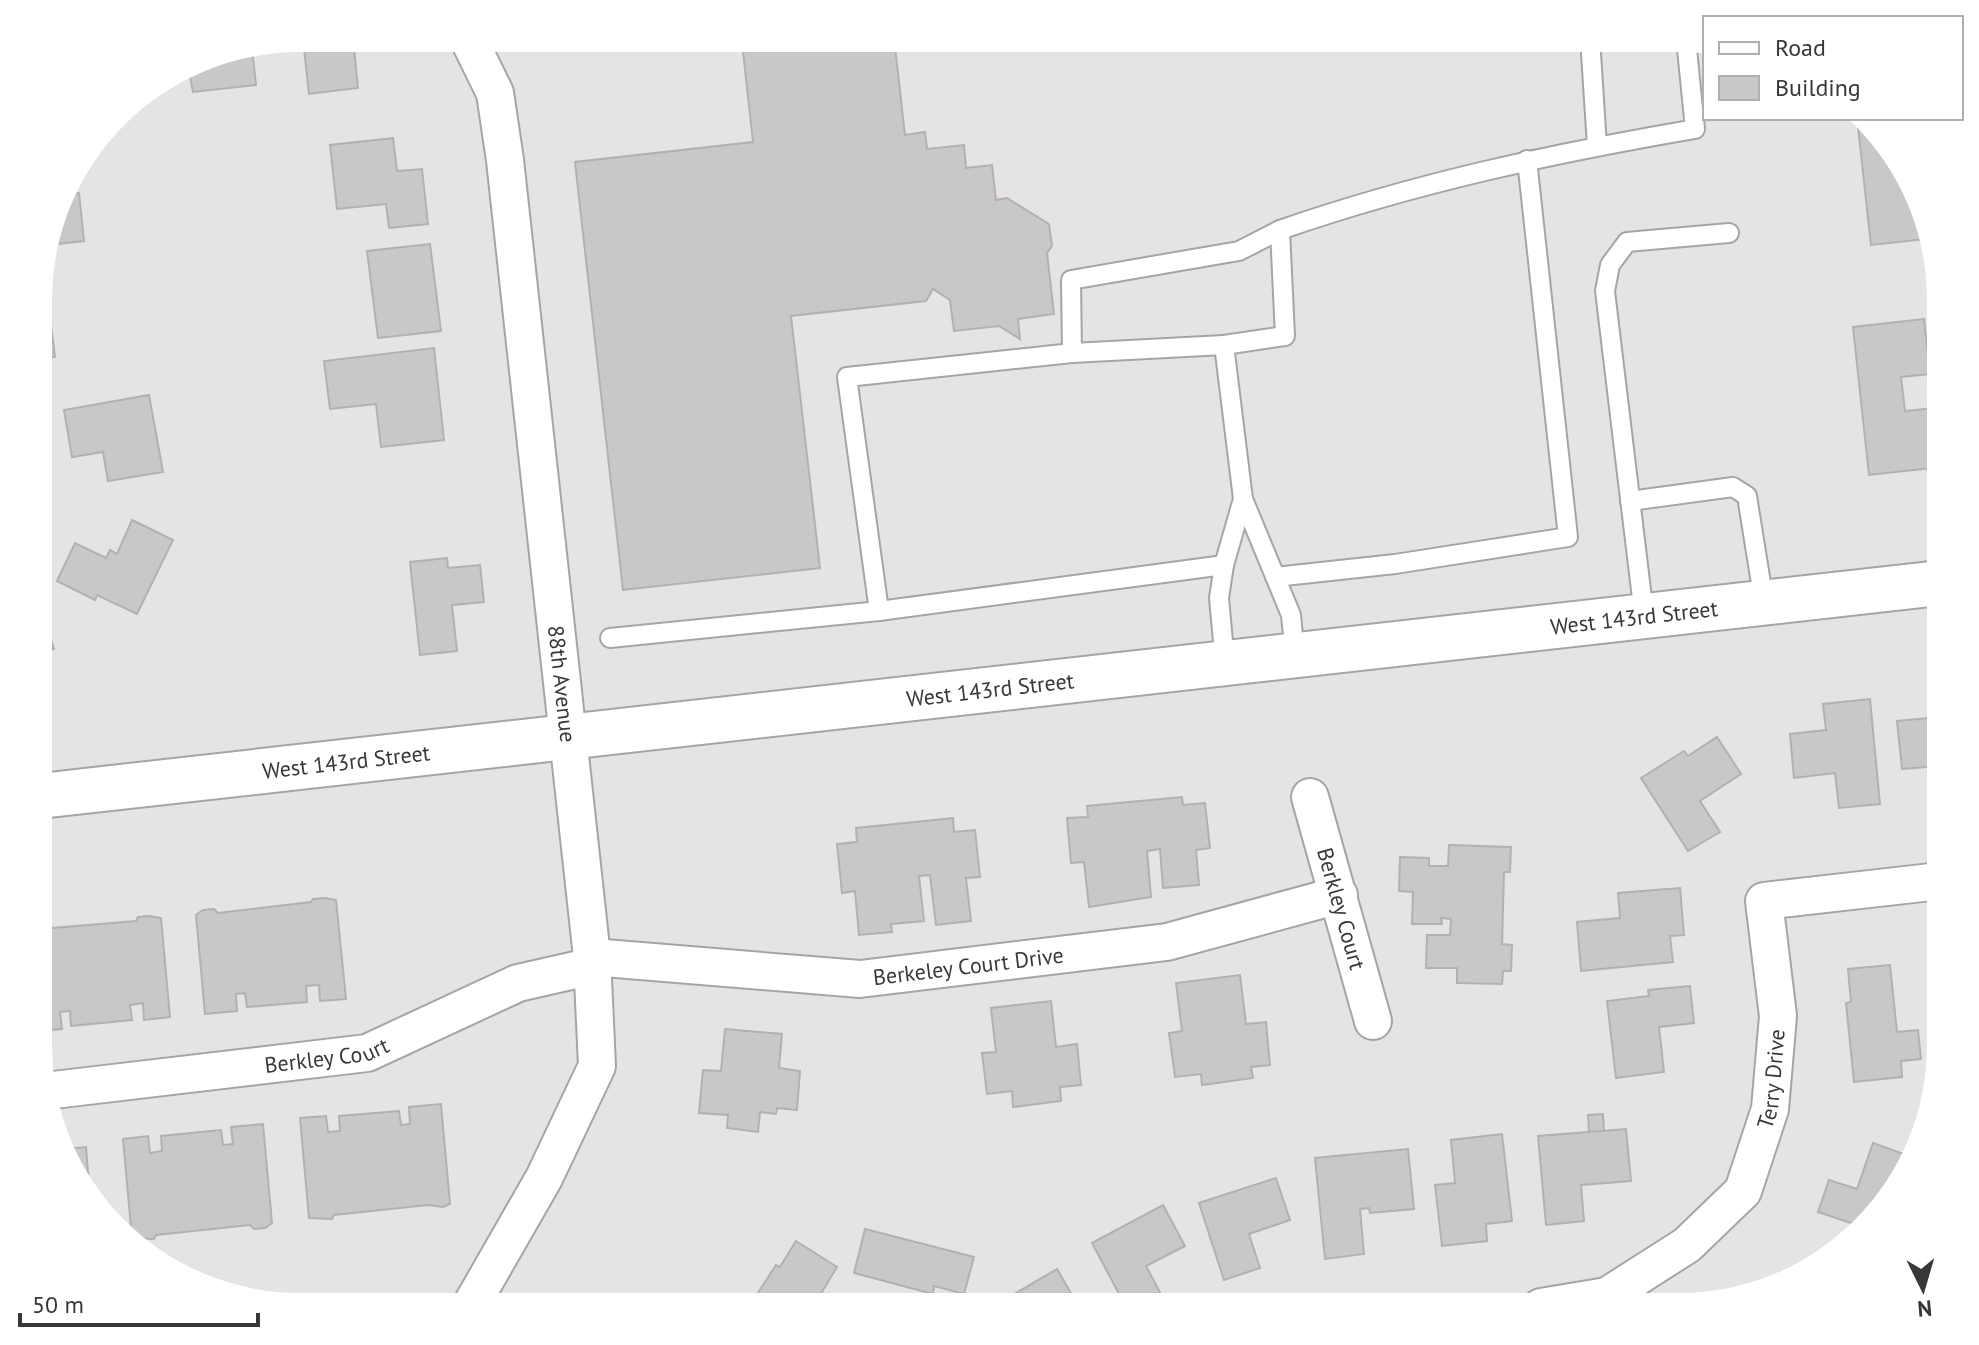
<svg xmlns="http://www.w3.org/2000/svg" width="1979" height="1345" viewBox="0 0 1979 1345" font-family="'PT Sans',sans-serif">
	<rect width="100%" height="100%" fill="#e6e3e5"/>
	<g fill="#cac7c9" stroke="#b3b0b3" stroke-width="2">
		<polygon points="300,38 353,38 358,88 309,94 304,48 280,51 279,42"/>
		<polygon points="779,38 894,38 905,135 925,132 927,149 964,145 966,168 992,165 996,200 1007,198 1049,224 1052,246 1047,253 1054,314 1018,319 1020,339 999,326 954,331 950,300 933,289 926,301 791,316 820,568 623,590 575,162 753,142 742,42"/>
		<polygon points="252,48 256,85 193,92 188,66 200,58"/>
		<polygon points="1857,118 1861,118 1905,168 1927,239 1871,245"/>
		<polygon points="393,138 397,171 422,169 428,224 389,228 386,204 337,209 330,145"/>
		<polygon points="79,193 84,241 47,245 62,195"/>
		<polygon points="430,244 441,331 378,338 367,251"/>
		<polygon points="40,276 45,276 55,357 40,359"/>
		<polygon points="1924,319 1930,374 1901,377 1905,411 1934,408 1940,467 1869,475 1853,327"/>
		<polygon points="434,348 444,440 381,447 376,404 330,409 324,361"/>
		<polygon points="149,395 163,472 108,481 103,452 72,457 64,410"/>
		<polygon points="132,520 173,540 137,614 97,595 95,600 57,581 75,543 106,558 110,550 117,554"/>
		<polygon points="447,558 448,568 480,565 484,602 452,605 457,651 420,655 410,562"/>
		<polygon points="40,608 54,649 40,654"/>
		<polygon points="1870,699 1880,804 1839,808 1835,773 1794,778 1790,734 1826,730 1823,704"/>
		<polygon points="1940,717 1940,766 1902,769 1897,721"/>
		<polygon points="1717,737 1741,774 1700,801 1720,832 1688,851 1641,778 1684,751 1688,756"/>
		<polygon points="1182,797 1183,805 1205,803 1210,848 1196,850 1199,885 1163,888 1160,849 1147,851 1151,897 1089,907 1084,862 1071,863 1067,818 1088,817 1087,806"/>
		<polygon points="953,818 954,832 975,830 980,877 966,878 971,921 936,925 930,875 919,876 924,921 891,924 892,932 859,935 855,891 842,893 837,844 857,842 856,828"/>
		<polygon points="1449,845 1511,847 1510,872 1504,872 1502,944 1512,945 1511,971 1503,971 1502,984 1457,983 1457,968 1426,968 1427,935 1450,935 1451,919 1441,918 1442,924 1412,924 1413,892 1399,891 1400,857 1429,858 1429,866 1448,866"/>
		<polygon points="1680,888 1684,935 1670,936 1673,962 1581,971 1577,922 1620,918 1618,893"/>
		<polygon points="325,898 336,900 346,999 320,1001 319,985 306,986 307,1002 247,1007 245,993 236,994 237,1011 205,1014 196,915 203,910 214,909 218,913 311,902 313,899"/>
		<polygon points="149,916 161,918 170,1017 144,1020 143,1003 130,1005 132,1020 71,1026 70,1011 60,1012 62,1029 40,1031 40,929 136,921 138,917"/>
		<polygon points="1890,965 1897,1032 1918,1030 1921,1059 1901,1061 1902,1077 1854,1082 1846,1003 1851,1002 1848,969"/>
		<polygon points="1240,975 1246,1024 1266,1022 1270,1065 1251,1067 1253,1078 1202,1085 1201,1074 1175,1077 1169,1033 1182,1031 1176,983"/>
		<polygon points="1690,986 1694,1023 1659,1027 1664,1072 1616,1078 1607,1001 1649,996 1648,990"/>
		<polygon points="1051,1001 1056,1047 1077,1044 1081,1085 1060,1087 1061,1101 1013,1107 1012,1091 987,1094 982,1053 996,1052 991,1008"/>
		<polygon points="725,1029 782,1034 779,1068 800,1071 797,1110 777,1108 776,1114 760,1112 758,1132 727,1128 728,1115 699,1113 703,1070 721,1071"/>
		<polygon points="441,1104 450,1204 443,1207 428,1205 334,1215 332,1219 309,1218 300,1118 326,1116 328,1132 340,1131 339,1116 399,1111 401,1125 410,1124 409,1107"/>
		<polygon points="1603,1114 1604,1131 1589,1132 1588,1115"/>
		<polygon points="263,1124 272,1223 265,1228 254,1229 250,1225 156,1235 154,1239 132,1238 123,1139 148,1136 150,1153 162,1151 161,1136 221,1130 223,1145 233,1144 231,1127"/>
		<polygon points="1626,1129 1631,1181 1581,1185 1584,1221 1546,1225 1538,1136"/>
		<polygon points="1502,1134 1512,1221 1486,1224 1487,1241 1442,1246 1435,1185 1455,1183 1451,1140"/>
		<polygon points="1873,1143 1912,1157 1887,1204 1865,1222 1859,1220 1857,1225 1818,1212 1829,1180 1857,1189"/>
		<polygon points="86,1147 90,1196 73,1176 64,1149"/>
		<polygon points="1408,1149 1414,1209 1370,1213 1369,1208 1360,1209 1364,1254 1325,1259 1315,1158"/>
		<polygon points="1276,1178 1290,1220 1249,1234 1260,1268 1224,1280 1199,1203"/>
		<polygon points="1163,1205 1185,1246 1146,1266 1164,1300 1151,1307 1126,1307 1092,1243"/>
		<polygon points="865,1229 974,1257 964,1294 934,1286 933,1294 854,1273"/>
		<polygon points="796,1241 837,1267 813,1307 755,1307 752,1302 776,1265 780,1267"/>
		<polygon points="1057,1269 1079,1307 992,1307"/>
	</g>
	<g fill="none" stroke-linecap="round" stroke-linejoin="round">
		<g stroke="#a7a4a7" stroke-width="22">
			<g id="lane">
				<polyline points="1590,38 1597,146"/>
				<polyline points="1072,353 1224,345"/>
				<polyline points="1630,501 1733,487 1747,496 1764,602"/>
				<polyline points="1275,577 1395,564 1568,537 1527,160"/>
				<polyline points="879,611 1224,565"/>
				<polyline points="1644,615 1605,291 1610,265 1627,242 1729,233"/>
				<polyline points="610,638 879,611 847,377 1072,353 1071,280 1239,251 1280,230"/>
				<path d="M 1295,655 L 1291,615 L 1243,499 L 1224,345 L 1285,336 L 1280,230 C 1415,183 1555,153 1695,129 L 1686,39"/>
				<polyline points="1225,663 1219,598 1224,565 1243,499"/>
			</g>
		</g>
		<g stroke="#a7a4a7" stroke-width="40">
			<g id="street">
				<path id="s1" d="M 468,38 L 495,93 L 505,160 L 592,957 L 597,1066 L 544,1178 L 470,1307"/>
				<path id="s2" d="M 1310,797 L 1373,1021"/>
				<path id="s3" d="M 592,957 L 860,979 L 1167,942 L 1339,895"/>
				<path id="s4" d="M 45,1091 L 367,1053 L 518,983 L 593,966"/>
				<path id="s5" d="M 1541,1307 L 1607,1296 L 1687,1245 L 1743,1191 L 1770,1109 L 1778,1016 L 1764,901 L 1940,881"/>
			</g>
		</g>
		<g stroke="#a7a4a7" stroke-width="48">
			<g id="secondary">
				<path id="s6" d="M 40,796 L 1940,583"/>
			</g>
		</g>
		<use href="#lane" stroke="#fff" stroke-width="18"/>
		<use href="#street" stroke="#fff" stroke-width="36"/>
		<use href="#secondary" stroke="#fff" stroke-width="44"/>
	</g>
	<g text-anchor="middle" stroke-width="7" stroke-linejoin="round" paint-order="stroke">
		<g font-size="22" fill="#393839" stroke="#fff">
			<text dy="8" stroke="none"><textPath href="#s6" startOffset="1604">West 143rd Street</textPath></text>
			<text dy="8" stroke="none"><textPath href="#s1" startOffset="656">88th Avenue</textPath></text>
			<text dy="8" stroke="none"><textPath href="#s6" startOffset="956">West 143rd Street</textPath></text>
			<text dy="8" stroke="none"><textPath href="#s6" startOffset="308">West 143rd Street</textPath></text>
			<text dy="8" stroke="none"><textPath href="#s2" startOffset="116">Berkley Court</textPath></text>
			<text dy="8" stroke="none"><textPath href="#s3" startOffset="378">Berkeley Court Drive</textPath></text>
			<text dy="8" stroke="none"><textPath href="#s4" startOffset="284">Berkley Court</textPath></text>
			<text dy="8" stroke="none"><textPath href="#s5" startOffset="356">Terry Drive</textPath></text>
		</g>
	</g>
	<path d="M0 0H1979V1345H0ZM300 52H1679A248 248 0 0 1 1927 300V1045A248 248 0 0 1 1679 1293H300A248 248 0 0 1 52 1045V300A248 248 0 0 1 300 52Z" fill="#fff" fill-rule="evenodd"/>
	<rect x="1703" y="16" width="260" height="104" fill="#ffffff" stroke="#b0afb0" stroke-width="2"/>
	<rect x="1719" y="42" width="40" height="12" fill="#ffffff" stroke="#b0afb0" stroke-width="2"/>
	<text x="1775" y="56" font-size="24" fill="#393839">Road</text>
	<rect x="1719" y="76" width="40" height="24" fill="#cac7c9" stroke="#b0afb0" stroke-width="2"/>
	<text x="1775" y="96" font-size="24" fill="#393839">Building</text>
	<g transform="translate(1923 1289) rotate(175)" stroke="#ffffff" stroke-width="6" paint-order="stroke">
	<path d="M0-6L14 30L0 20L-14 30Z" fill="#393839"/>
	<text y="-12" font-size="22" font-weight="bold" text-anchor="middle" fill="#393839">N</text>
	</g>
	<path d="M20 1313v12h238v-12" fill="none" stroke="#393839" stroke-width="4"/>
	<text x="32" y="1313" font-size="24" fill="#393839" stroke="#ffffff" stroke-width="6" paint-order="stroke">50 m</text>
</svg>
